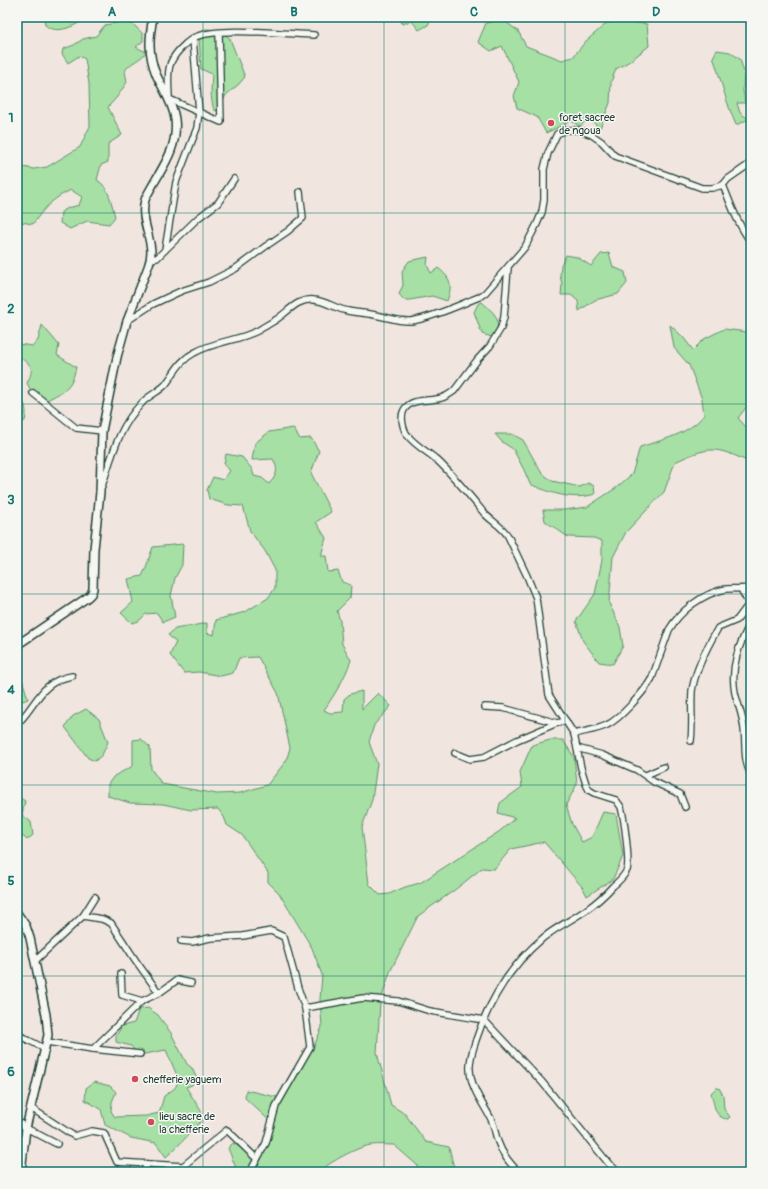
<svg xmlns="http://www.w3.org/2000/svg" width="768" height="1189" viewBox="0 0 768 1189" font-family="Pangolin,sans-serif">
	<rect width="100%" height="100%" fill="#f0e6df"/>
	<filter id="ink" filterUnits="userSpaceOnUse"><feTurbulence type="fractalNoise" baseFrequency=".025" numOctaves="2"/><feDisplacementMap in="SourceGraphic" scale="8" xChannelSelector="R" yChannelSelector="G"/><feConvolveMatrix kernelMatrix="1 2 1 2 8 2 1 2 1" color-interpolation-filters="sRGB"/></filter>
	<g filter="url(#ink)">
		<g fill="#a6e0a5" stroke="#628e6c">
			<path d="M 44,17 L 89,17 C 76,25 58,36 45,25 Z"/>
			<polygon points="403,17 432,17 428,25 419,30 412,21 402,24 401,20"/>
			<polygon points="502,19 518,31 526,46 562,60 573,57 586,41 607,23 620,21 647,24 649,46 630,61 616,69 611,82 610,103 600,128 589,119 580,126 571,121 546,133 537,117 517,108 514,96 519,82 502,46 491,51 478,42 486,23"/>
			<path d="M 121,22 L 133,24 L 143,34 L 143,41 L 136,47 L 146,52 C 140,61 130,62 125,71 L 127,82 L 117,97 L 108,107 L 122,135 L 108,144 L 108,162 L 101,165 L 97,180 C 109,186 112,205 115,217 L 109,224 L 87,221 L 70,229 L 60,223 L 61,212 L 68,208 L 79,205 L 82,197 L 71,190 C 53,198 44,208 33,224 L 21,222 L 17,227 L 17,166 L 34,169 L 47,167 L 80,147 L 90,126 L 89,84 L 85,59 L 79,56 L 68,63 L 62,54 L 63,49 L 74,45 L 83,39 L 96,36 L 105,25 Z"/>
			<path d="M 205,29 L 221,30 L 230,39 L 245,77 L 238,85 L 226,95 L 218,111 L 214,110 C 210,98 211,87 212,74 L 201,69 L 199,36 Z"/>
			<path d="M 717,50 L 730,52 L 740,59 L 744,72 L 743,90 L 745,103 L 737,103 L 740,113 L 749,119 L 736,125 C 726,103 721,79 713,57 Z"/>
			<polygon points="609,253 613,267 625,272 627,283 618,294 595,300 579,311 578,301 571,295 561,295 562,284 560,276 561,265 566,255 577,257 591,266 601,254"/>
			<path d="M 428,257 L 427,265 L 431,273 L 438,268 C 451,278 453,285 447,301 L 432,296 L 410,300 L 404,300 L 399,294 L 403,285 L 402,271 L 409,261 Z"/>
			<path d="M 482,302 C 495,314 504,320 492,337 L 482,334 L 474,312 L 478,304 Z"/>
			<path d="M 42,325 L 59,345 L 57,355 L 76,367 C 72,388 64,391 47,400 L 31,391 L 27,383 C 35,367 32,365 17,356 L 17,344 L 33,346 L 38,340 Z"/>
			<path d="M 670,325 L 683,337 L 693,350 L 704,339 L 724,329 L 747,332 L 751,341 L 751,401 L 738,418 L 747,428 L 751,429 L 751,463 C 740,458 727,451 715,450 C 702,449 686,457 675,462 L 664,492 L 626,532 L 613,557 L 609,603 L 620,627 L 623,646 L 613,664 L 599,662 L 583,641 L 576,621 L 595,594 L 602,560 L 602,541 L 594,538 L 568,537 L 545,521 L 543,510 L 564,510 L 587,507 L 616,488 L 632,474 L 640,447 C 662,440 689,434 704,415 L 702,399 L 689,365 L 674,348 Z"/>
			<path d="M 17,392 C 24,401 28,409 25,421 L 17,423 Z"/>
			<path d="M 293,428 L 300,439 L 311,438 L 319,451 L 311,473 L 331,512 L 316,522 L 326,538 L 321,556 L 326,556 L 328,572 L 338,571 L 342,582 L 351,585 L 350,598 L 337,611 L 340,621 L 342,644 L 351,660 C 345,678 335,694 324,710 L 330,713 L 343,712 L 344,699 L 350,694 L 362,691 L 362,709 L 378,693 L 391,706 L 374,725 L 369,742 L 377,764 L 372,800 L 362,827 L 369,884 L 380,895 L 389,894 L 405,887 L 420,883 L 500,831 L 515,818 L 498,813 L 500,803 L 522,787 L 520,772 L 532,745 L 550,740 L 563,740 L 574,757 L 577,784 L 566,805 L 572,824 L 582,842 L 592,837 L 603,812 L 616,814 L 623,856 L 613,879 L 587,896 L 583,888 L 544,842 L 511,849 L 494,869 L 482,868 L 456,889 L 418,916 L 390,972 L 380,1003 L 377,1053 L 391,1105 L 405,1114 L 426,1142 L 449,1147 L 455,1172 L 419,1172 L 417,1165 L 394,1145 C 387,1145 379,1144 372,1145 C 358,1146 329,1163 318,1172 L 234,1172 L 236,1168 L 228,1148 L 233,1143 L 251,1154 L 263,1147 L 273,1124 L 245,1098 L 246,1090 L 281,1098 L 314,1046 L 322,1027 L 320,999 L 322,975 L 312,948 L 279,893 L 268,882 L 268,873 L 242,835 L 227,825 L 224,817 L 218,809 L 191,810 L 163,804 L 130,803 L 108,796 L 108,784 L 114,776 L 133,766 L 133,740 L 141,739 L 150,747 L 151,769 L 162,784 L 217,794 L 240,793 L 267,785 L 286,761 L 290,748 L 278,693 L 258,657 L 239,658 L 233,673 L 221,676 L 199,672 L 184,673 L 170,655 L 176,642 L 168,635 L 175,629 L 207,623 L 207,633 L 214,635 L 216,620 L 245,612 L 268,598 L 275,588 L 275,570 L 265,551 L 250,531 L 243,506 L 228,505 L 209,499 L 207,490 L 213,477 L 223,480 L 230,471 L 224,464 L 226,454 L 242,457 L 252,469 L 254,476 L 262,478 L 269,484 C 277,475 279,470 273,459 L 252,460 L 255,443 L 269,432 Z"/>
			<path d="M 495,434 L 512,434 L 523,440 L 541,472 L 552,481 L 580,487 L 588,483 L 594,486 L 595,494 C 573,501 550,493 530,484 L 524,470 L 513,449 L 502,442 Z"/>
			<path d="M 183,544 L 182,565 L 175,578 L 171,596 L 175,617 L 163,622 L 157,613 L 146,614 L 139,621 L 132,623 L 121,613 L 133,602 L 128,579 L 142,576 C 147,567 149,557 153,547 Z"/>
			<polygon points="17,662 28,699 17,703"/>
			<polygon points="86,709 99,719 108,742 102,755 95,761 88,758 65,727 73,716"/>
			<polygon points="17,796 25,801 22,815 31,822 33,835 27,840 19,833 17,834"/>
			<path d="M 148,1008 L 158,1015 L 171,1033 L 187,1064 L 192,1068 L 197,1079 L 192,1085 L 186,1087 L 201,1111 L 202,1120 C 190,1133 179,1146 166,1157 L 156,1143 L 131,1138 L 105,1125 L 101,1109 L 85,1100 L 86,1088 L 94,1082 L 110,1086 L 116,1092 L 112,1102 L 111,1111 L 115,1117 L 146,1116 L 159,1113 L 164,1096 L 175,1088 L 179,1080 L 166,1050 L 145,1054 L 135,1051 L 131,1046 L 116,1042 L 116,1036 L 122,1026 L 134,1023 L 139,1009 Z"/>
			<path d="M 716,1088 L 719,1088 L 723,1095 L 724,1109 L 730,1117 L 728,1119 C 714,1118 715,1106 711,1093 Z"/>
		</g>
		<g fill="none" stroke-linecap="round" stroke-linejoin="round">
			<g stroke="#1f3d34" stroke-width="8">
				<g id="street">
					<path d="M 219,33 L 221,122 L 169,99 C 169,90 167,74 170,65 C 173,55 184,44 193,38 C 216,26 286,34 314,35"/>
					<path d="M 723,185 C 731,205 738,225 751,242"/>
					<polyline points="165,250 198,218 218,203 234,179"/>
					<polyline points="150,259 157,258 165,250 176,182 197,128 199,112 193,39"/>
					<path d="M 508,268 L 504,317 L 501,328 L 490,346 L 478,359 L 454,391 C 450,394 446,397 441,398 C 429,402 412,397 404,410 C 400,417 403,430 408,436 C 416,446 428,452 437,460 C 453,475 470,496 484,513 C 491,521 502,526 508,536 L 527,576 L 536,598 L 549,695 L 574,734 L 581,768 L 586,784 L 589,790 L 594,793 L 616,800 L 621,807 C 624,817 630,862 627,870 C 624,876 618,882 613,886 C 605,895 596,903 586,910 C 572,920 556,927 543,938 C 511,965 489,1001 476,1040 C 473,1049 469,1060 470,1070 C 471,1089 483,1103 491,1119 C 495,1127 495,1135 498,1142 C 502,1154 510,1163 518,1172"/>
					<polyline points="127,321 153,304 181,291 209,282 235,269 266,246 288,231 303,218 300,192"/>
					<polyline points="33,393 76,428 102,431"/>
					<path d="M 102,486 C 112,456 119,426 142,403 C 149,395 159,392 166,384 C 175,372 180,360 194,353 C 214,341 239,341 259,330 C 265,326 271,323 277,319 C 289,311 298,298 314,300 C 326,301 336,309 348,311 C 357,313 366,313 375,315 C 387,317 399,322 411,321 C 432,318 459,305 479,297 L 485,293 L 525,247 L 537,224 L 542,212 L 544,200 L 544,169 L 548,153 L 557,134 L 565,130 L 576,130 L 582,131 L 592,135 L 602,142 L 615,156 L 702,188 L 712,188 L 723,185 L 728,179 L 751,163"/>
					<path d="M 751,622 C 739,644 730,667 735,693 C 738,705 743,716 744,729 C 746,743 743,761 751,774"/>
					<polyline points="485,707 503,708 557,723"/>
					<path d="M 17,724 C 37,705 40,681 72,676"/>
					<path d="M 574,734 C 585,731 597,730 607,725 C 620,719 645,691 652,678 L 669,630 C 680,611 703,593 726,589 C 735,588 742,590 751,587"/>
					<path d="M 691,741 C 693,724 691,708 692,691 C 695,670 707,647 718,628 L 737,620 L 749,604 L 741,589"/>
					<polyline points="577,748 602,755 637,770 654,782 680,794 685,807"/>
					<polyline points="455,753 470,759 484,757 517,740 557,723 566,721"/>
					<polyline points="646,775 664,767"/>
					<polyline points="83,916 102,919 111,923 136,961 159,993 177,980 191,983"/>
					<polyline points="181,941 192,942 210,938 243,936 271,931 284,937 298,988 305,1008"/>
					<polyline points="35,961 83,916 95,897"/>
					<polyline points="121,974 122,995 142,1001"/>
					<path d="M 17,1033 C 26,1041 36,1042 45,1050"/>
					<polyline points="47,1042 93,1049 142,1001 159,993"/>
					<polyline points="93,1049 140,1054"/>
					<polyline points="31,1108 74,1136 92,1131 104,1133 117,1162 183,1166 227,1130 257,1159"/>
					<polyline points="17,1121 26,1128 57,1144"/>
					<polyline points="144,1172 147,1164"/>
					<polyline points="250,1172 266,1143 276,1106 310,1047 305,1008 363,998 398,1001 430,1011 484,1020 542,1082 609,1164 619,1172"/>
				</g>
			</g>
			<g stroke="#1f3d34" stroke-width="10">
				<g id="secondary">
					<path d="M 17,645 L 88,597 L 91,594 L 93,589 L 94,549 L 100,492 L 102,431 L 105,416 L 117,357 L 127,321 L 148,267 C 150,262 151,257 151,251 C 150,234 140,217 145,200 C 147,194 152,187 155,181 C 167,161 178,143 175,119 C 173,103 162,88 156,74 C 148,54 149,38 153,17"/>
					<polyline points="17,913 26,926 30,938 46,1015 48,1035 26,1128 21,1172"/>
				</g>
			</g>
			<use href="#street" stroke="#f6f6f2" stroke-width="5.5"/>
			<use href="#secondary" stroke="#f6f6f2" stroke-width="7"/>
		</g>
	</g>
	<path fill="none" stroke="#0f766e" stroke-width="1" stroke-opacity="0.55" d="M 203,17 L 203,1172M 384,17 L 384,1172M 565,17 L 565,1172M 17,213 L 751,213M 17,404 L 751,404M 17,594 L 751,594M 17,785 L 751,785M 17,976 L 751,976"/>
	<g fill="#d1495b" stroke="#f6f6f2" stroke-width="1.5">
		<circle cx="551" cy="123" r="4"/>
		<circle cx="135" cy="1079" r="4"/>
		<circle cx="151" cy="1122" r="4"/>
	</g>
	<g text-anchor="middle" stroke-width="3" stroke-linejoin="round" paint-order="stroke">
		<g font-size="11" fill="#1f3d34" stroke="#f6f6f2" text-anchor="start">
			<text x="559" y="121">foret sacree<tspan x="559" dy="13">de ngoua</tspan></text>
			<text x="143" y="1083">chefferie yaguem</text>
			<text x="159" y="1120">lieu sacre de<tspan x="159" dy="13">la chefferie</tspan></text>
		</g>
	</g>
	<rect width="768" height="1189" fill="none" stroke="#f6f6f2" stroke-width="44"/>
	<rect x="22" y="22" width="724" height="1145" fill="none" stroke="#0f766e" stroke-width="1.5"/>
	<g font-size="13" text-anchor="middle" font-weight="bold" fill="#0f766e">
		<text x="112" y="16">A</text>
		<text x="294" y="16">B</text>
		<text x="474" y="16">C</text>
		<text x="656" y="16">D</text>
		<text x="11" y="122">1</text>
		<text x="11" y="313">2</text>
		<text x="11" y="504">3</text>
		<text x="11" y="694">4</text>
		<text x="11" y="885">5</text>
		<text x="11" y="1076">6</text>
	</g>
</svg>
